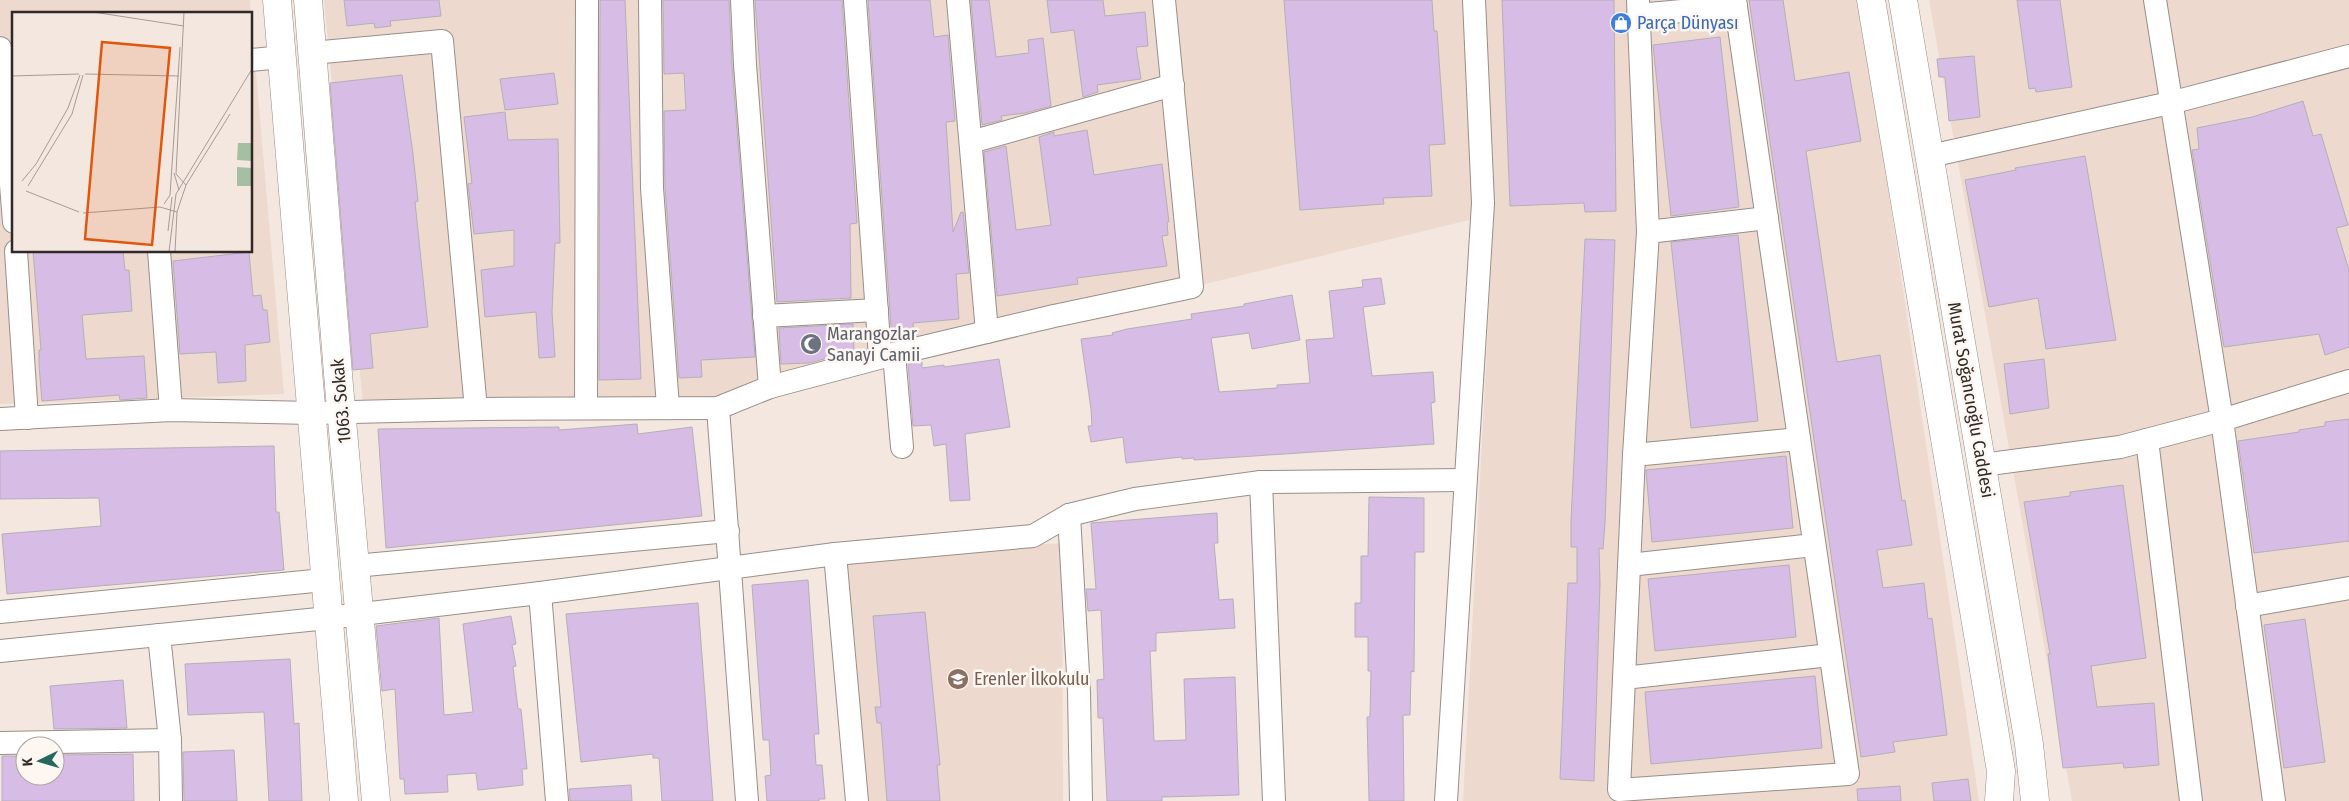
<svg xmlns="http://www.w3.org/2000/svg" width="2349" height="801" viewBox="0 0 2349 801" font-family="'Fira Sans Condensed',sans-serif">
	<rect width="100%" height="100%" fill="#f4e7e0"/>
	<g fill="#edd9ce">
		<polygon points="0,0 250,0 251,14 14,14 14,251 251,251 251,15 284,394 0,404"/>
		<polygon points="324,0 1860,0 1979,801 1463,801 1494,214 723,401 363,403"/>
		<polygon points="1929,0 2349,0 2349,801 2072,801"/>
		<polygon points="1062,543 1063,801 864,801 844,557"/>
	</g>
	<g fill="#d7bde6" stroke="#b5aeb8">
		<polygon points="344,0 439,0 441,16 390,21 391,26 375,28 374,23 347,26"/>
		<polygon points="600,0 625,0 641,379 599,380"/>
		<polygon points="663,0 729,0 732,66 755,357 701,360 702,377 679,378 665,187 664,111 686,110 684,73 664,74"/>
		<polygon points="755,0 842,0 857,223 850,224 851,298 777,302"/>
		<polygon points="868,0 930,0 934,37 948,35 955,121 946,122 953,232 961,212 963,212 969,273 956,274 959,319 913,323 914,336 892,340"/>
		<polygon points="971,0 989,0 996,57 1029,53 1028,40 1043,38 1051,106 1025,113 1001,116 1002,120 982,125"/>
		<polygon points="1047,0 1103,0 1105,16 1145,12 1148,46 1136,47 1141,79 1097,85 1098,92 1083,97 1074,30 1051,33"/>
		<polygon points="1284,0 1432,0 1434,31 1437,31 1445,144 1429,145 1432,196 1383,198 1384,204 1300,210"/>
		<polygon points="1502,0 1614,0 1616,211 1585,212 1584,203 1510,206"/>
		<polygon points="1749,0 1783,0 1795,81 1849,72 1861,141 1806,151 1833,337 1837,362 1880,355 1902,501 1905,500 1912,545 1877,550 1883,588 1924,583 1928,619 1932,618 1947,735 1893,742 1895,752 1861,757"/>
		<polygon points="2017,0 2060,0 2072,87 2036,92 2035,88 2029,89"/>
		<polygon points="1720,37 1739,207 1671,216 1653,45"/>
		<polygon points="1974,56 1980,117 1949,121 1945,77 1939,77 1937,59"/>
		<polygon points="554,73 558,104 505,110 500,79"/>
		<polygon points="402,75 413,154 418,201 415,202 428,327 370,334 373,368 353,370 330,83"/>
		<polygon points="2303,101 2313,136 2321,134 2348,225 2336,228 2349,270 2349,347 2325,355 2319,334 2224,347 2192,150 2199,149 2197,128 2252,117"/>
		<polygon points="505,112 508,140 558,139 560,243 555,243 552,312 555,357 539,358 536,312 485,317 481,270 514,266 514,230 474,234 468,184 472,183 464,117"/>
		<polygon points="1087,130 1094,175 1162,164 1169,222 1167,222 1168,235 1162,236 1167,266 1077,278 1078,284 997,296 984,152 1006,146 1016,230 1051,225 1039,137 1054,132 1054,136"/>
		<polygon points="2085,156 2116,340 2046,349 2038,298 1989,307 1965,180 2016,170 2015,168"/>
		<polygon points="1738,235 1758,421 1691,428 1671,242"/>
		<polygon points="1585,239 1615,240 1605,523 1603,549 1599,548 1600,584 1594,781 1560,779 1568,583 1577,583 1577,547 1571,547 1571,521"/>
		<polygon points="33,251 123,251 125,270 129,270 132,311 82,315 86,359 144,356 147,398 120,400 119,395 42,401 39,365 39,350 41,350"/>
		<polygon points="249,252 253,296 261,295 263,310 267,310 270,342 245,345 246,381 218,383 216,352 180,354 173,261"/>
		<polygon points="1381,278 1385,304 1363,307 1372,376 1433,372 1435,402 1431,403 1434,444 1194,460 1194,458 1182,459 1182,457 1126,463 1123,437 1091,442 1088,426 1092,426 1091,409 1081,339 1113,335 1112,333 1127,329 1192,319 1191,314 1232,308 1244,306 1244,304 1292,295 1300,340 1252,349 1249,333 1211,338 1219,392 1277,388 1277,385 1310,383 1306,340 1334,338 1329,291 1363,287 1362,280"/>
		<polygon points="853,324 854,351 809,363 781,364 779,328"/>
		<polygon points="999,359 1010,427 965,434 970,500 950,501 946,444 934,446 931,425 913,426 908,364 922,362 922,368 944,365 944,367"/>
		<polygon points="2044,359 2049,408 2010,414 2004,364"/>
		<polygon points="2349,419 2349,541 2254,553 2238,441 2299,432 2299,430 2325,426 2325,422"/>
		<polygon points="637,424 638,434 692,427 702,516 386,548 378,429 559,427 559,430"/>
		<polygon points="274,446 276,512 279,512 284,570 7,594 2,534 101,526 99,498 0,499 0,451"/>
		<polygon points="1786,456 1793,528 1652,542 1646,470"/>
		<polygon points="2123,485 2146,658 2091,666 2097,707 2154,703 2159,765 2124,768 2123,763 2063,768 2048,654 2050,654 2024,502 2070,496 2070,492"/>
		<polygon points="1369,497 1424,498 1424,552 1415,552 1414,672 1411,671 1410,715 1403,715 1404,801 1369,801 1367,717 1370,717 1371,671 1368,671 1368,637 1355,637 1355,603 1361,603 1361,556 1368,556"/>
		<polygon points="1217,513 1218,543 1214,543 1219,600 1233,599 1235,628 1156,633 1156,651 1150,651 1154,741 1186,740 1184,679 1235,677 1239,795 1162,797 1162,801 1107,801 1103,718 1098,718 1097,680 1104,679 1101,610 1088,611 1086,589 1096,589 1091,523"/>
		<polygon points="1789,565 1796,637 1655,651 1648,579"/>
		<polygon points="808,580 819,734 814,734 816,765 822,765 825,799 819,799 819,801 767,801 765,776 771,775 769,740 763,740 752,585"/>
		<polygon points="698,603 713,801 662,801 659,758 653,758 653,754 581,762 566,614"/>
		<polygon points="925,612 940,765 937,765 940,801 887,801 881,723 877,723 875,707 881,707 873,616"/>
		<polygon points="511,616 516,644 512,645 516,666 513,667 518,709 521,709 527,769 522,769 523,785 478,790 476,773 447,775 448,792 405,794 404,779 400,779 395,689 382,691 376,626 439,618 444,715 473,712 463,624"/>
		<polygon points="2305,619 2325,762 2284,768 2264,625"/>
		<polygon points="290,659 294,724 299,723 302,801 269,801 264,712 188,715 185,664"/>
		<polygon points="1815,676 1822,748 1651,764 1645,692"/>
		<polygon points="123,680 127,728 54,729 50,686"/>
		<polygon points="234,750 237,801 184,801 183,752"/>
		<polygon points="133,754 134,801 2,801 2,756 25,756 25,776 55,776 55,755"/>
		<polygon points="1968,779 1971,801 1934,801 1932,783"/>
		<polygon points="631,785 632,801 570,801 569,789"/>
		<polygon points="1900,786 1901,801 1858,801 1857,789"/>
	</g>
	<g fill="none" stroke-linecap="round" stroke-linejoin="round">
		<g stroke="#998e88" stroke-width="24">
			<g id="street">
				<polyline points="650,0 652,188 668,407"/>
				<polyline points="742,0 745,65 770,387"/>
				<polyline points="855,0 880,357"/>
				<polyline points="958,0 987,332"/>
				<polyline points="1638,0 1648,232 1634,455 1619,790 1848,774 1735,0"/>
				<polyline points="2155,0 2222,420 2274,801"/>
				<polyline points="1638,15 1736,6"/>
				<polyline points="0,48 14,222"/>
				<polyline points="312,53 442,41 476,409"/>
				<polyline points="251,60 282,57"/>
				<polyline points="971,142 1173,85"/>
				<polyline points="1930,156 2170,103 2349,56"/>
				<polyline points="1648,232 1767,218"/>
				<polyline points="16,251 27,418"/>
				<polyline points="159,251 171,410"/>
				<polyline points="764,316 877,310"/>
				<polyline points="894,354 902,447"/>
				<polyline points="586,408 587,0"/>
				<polyline points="718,408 747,801"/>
				<polyline points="0,419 171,410 312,413 476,409 718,408 770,387 894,354 1054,316 1192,287 1164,0"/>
				<polyline points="2147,440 2191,801"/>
				<polyline points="1634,455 1799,439"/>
				<polyline points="1982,465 2120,447 2222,420 2349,381"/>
				<polyline points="1261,482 1274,801"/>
				<polyline points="1069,515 1079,692 1081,801"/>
				<polyline points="835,554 1033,536 1069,515 1135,499 1261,482 1465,480"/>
				<polyline points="1629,565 1814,545"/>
				<polyline points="355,566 728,531"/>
				<polyline points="540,593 557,801"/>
				<polyline points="2247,606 2349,588"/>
				<polyline points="0,612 324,580"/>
				<polyline points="159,635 170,740 171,801"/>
				<polyline points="0,651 328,618 540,593 835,554 857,801"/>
				<polyline points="1624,678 1830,655"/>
				<polyline points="0,743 170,740"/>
				<polyline points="1446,801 1483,203 1474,0"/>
			</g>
		</g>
		<g stroke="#998e88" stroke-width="29">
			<g id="secondary">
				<polyline points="277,0 344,801"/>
				<polyline points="308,0 339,386 376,801"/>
				<polyline points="1871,0 2001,771 1999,801"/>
				<polyline points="1903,0 2029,744 2035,801"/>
			</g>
		</g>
		<use href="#street" stroke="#fff" stroke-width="22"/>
		<use href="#secondary" stroke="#fff" stroke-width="28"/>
	</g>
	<defs>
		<g id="shop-disc" transform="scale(1.125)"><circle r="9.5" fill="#3f7fe0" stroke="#fdf6f1"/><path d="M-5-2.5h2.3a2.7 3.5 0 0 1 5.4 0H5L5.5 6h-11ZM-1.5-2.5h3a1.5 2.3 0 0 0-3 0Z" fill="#fff"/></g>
		<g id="mosque-disc" transform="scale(1.125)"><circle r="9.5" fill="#6b7280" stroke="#fdf6f1"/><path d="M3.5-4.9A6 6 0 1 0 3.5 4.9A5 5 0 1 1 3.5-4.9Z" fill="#fff"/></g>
		<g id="school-disc" transform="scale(1.125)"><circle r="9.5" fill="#8d6e63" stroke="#fdf6f1"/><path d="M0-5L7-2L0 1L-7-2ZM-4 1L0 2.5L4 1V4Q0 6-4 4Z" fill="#fff"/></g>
	</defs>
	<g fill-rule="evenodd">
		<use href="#shop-disc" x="1621" y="23"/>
		<use href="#mosque-disc" x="811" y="344"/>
		<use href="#school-disc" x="958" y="679"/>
	</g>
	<g text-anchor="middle" stroke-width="5" stroke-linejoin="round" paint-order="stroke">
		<g font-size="18" fill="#366cbe" stroke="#fdf6f1" text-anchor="start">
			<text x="1637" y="29">Parça Dünyası</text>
		</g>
		<g font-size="18" fill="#5b616d" stroke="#fdf6f1" text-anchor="start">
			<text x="827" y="340">Marangozlar<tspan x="827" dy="21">Sanayi Camii</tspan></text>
		</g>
		<g font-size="18" fill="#2f2a27" stroke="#fdf6f1">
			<text transform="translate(1971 400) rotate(80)" y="6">Murat Soğancıoğlu Caddesi</text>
			<text transform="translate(341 401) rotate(-95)" y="6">1063. Sokak</text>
		</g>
		<g font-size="18" fill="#785e54" stroke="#fdf6f1" text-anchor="start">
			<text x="974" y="685">Erenler İlkokulu</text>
		</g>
	</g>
	<g transform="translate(12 12)">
		<rect width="240" height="240" fill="#f4e7e0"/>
		<path d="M 226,131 L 240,131 L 240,149 L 225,148 ZM 225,155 L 240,156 L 240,174 L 225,174 Z" fill="#a6bfa4"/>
		<path fill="none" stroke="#a59b96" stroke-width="1" d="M 81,0 L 172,14M 73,62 L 167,64M 0,64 L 67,62M 162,161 L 167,178M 10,169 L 24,152 L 56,96 L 68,63M 174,173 L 218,102M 16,174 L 60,102 L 71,63M 14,179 L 67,200M 152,192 L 158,183 L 168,35M 71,201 L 148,195 L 165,200 L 174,173 L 164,162 L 172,0M 156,219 L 160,185M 157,240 L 164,182 L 240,57M 163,240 L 165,200"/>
		<path fill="#df570d" fill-opacity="0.15" stroke="#df570d" stroke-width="2.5" d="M 90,30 L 158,36 L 140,233 L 73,227 Z"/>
		<rect width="240" height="240" fill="none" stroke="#2f2a27" stroke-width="2.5"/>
	</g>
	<g transform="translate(40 761) rotate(265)"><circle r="24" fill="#fdf6f1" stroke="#aba4a0"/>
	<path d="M0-4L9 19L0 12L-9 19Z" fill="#24695b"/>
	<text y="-8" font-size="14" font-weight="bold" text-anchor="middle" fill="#2f2a27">K</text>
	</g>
</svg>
